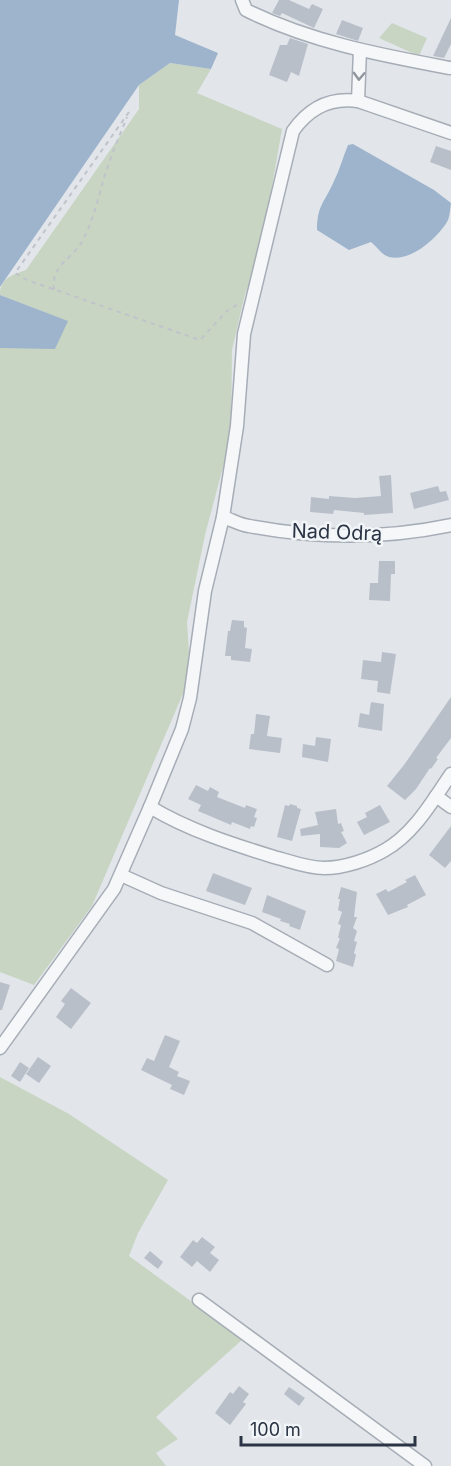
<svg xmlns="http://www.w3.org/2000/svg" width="451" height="1466" viewBox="0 0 451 1466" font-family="Inter,sans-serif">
	<rect width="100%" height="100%" fill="#e2e6eb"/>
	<g fill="#c8d5c3">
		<polygon points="392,23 427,38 419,56 379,38"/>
		<path d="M 170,63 L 211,69 L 197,93 L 282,129 L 260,255 L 245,294 L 232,350 L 231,437 L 205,535 L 187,622 L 189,653 L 185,689 L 92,906 L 34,985 L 0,972 L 0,348 L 55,348 L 67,321 L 0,295 C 0,278 12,275 26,270 L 139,109 L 139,85 Z"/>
		<polygon points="0,1077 69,1114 168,1180 138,1233 129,1256 243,1339 156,1417 178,1439 156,1453 166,1466 0,1466"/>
	</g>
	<g fill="#9db4cc">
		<polygon points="0,0 179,0 175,35 218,53 211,69 170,63 139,85 0,287"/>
		<path d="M 353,144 L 434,190 L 451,203 C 450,209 450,217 447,222 C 436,239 411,262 389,257 C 382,255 377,247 371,242 L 349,250 L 317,230 C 317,205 325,202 334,181 C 340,169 343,157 348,145 Z"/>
		<polygon points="0,295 68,321 55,349 0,348"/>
	</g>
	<g fill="#b9bfc9">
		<polygon points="279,0 289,0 309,9 312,4 323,9 314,28 282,13 280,16 272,13"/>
		<polygon points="451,18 451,44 444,58 433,56"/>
		<polygon points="342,20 363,28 358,41 336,34"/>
		<polygon points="290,38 308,44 299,76 291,72 287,82 269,75 280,45 287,45"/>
		<polygon points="436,146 451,151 451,170 430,162"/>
		<polygon points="391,475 393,513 364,515 364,513 334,510 333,514 310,512 311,497 329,499 329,496 355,498 381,496 379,476"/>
		<polygon points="438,486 440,492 446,491 449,500 414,509 410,493"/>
		<polygon points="379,561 395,561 395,574 391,574 390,601 369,600 370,583 378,583"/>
		<polygon points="232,620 244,621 244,627 247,628 245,648 252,649 250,662 231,660 231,656 225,656 228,631 230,631"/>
		<polygon points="382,652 396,654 390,694 377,692 378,681 361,679 363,660 381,662"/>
		<polygon points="451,697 451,738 436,758 438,759 431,769 430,768 416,789 405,800 387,786 404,765"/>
		<polygon points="371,702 384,704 382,731 358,727 360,713 369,715"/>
		<polygon points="256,714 270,716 267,736 282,738 280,753 249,749 251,734 254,734"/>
		<polygon points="316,737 331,739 328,762 302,757 303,744 315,746"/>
		<polygon points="196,785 208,791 210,787 219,792 217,797 245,808 246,805 257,809 254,817 257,818 254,827 251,826 250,829 232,822 231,825 198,811 201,805 188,799"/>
		<polygon points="290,804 297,806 297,808 301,809 292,841 277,837 285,805 289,806"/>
		<polygon points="380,805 390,822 364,835 357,822 367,817 365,813"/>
		<polygon points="336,809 338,824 341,823 344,831 341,832 347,843 339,848 320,847 320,834 301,836 300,829 318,825 315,812"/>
		<polygon points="451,826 451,861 445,868 429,855"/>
		<polygon points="213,873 252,888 245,905 206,891"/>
		<polygon points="415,875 426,895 407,905 408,907 388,915 376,894 386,889 388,892 407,882 405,880"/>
		<polygon points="341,887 357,892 354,917 357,917 353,928 357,931 354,941 357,942 354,953 356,955 353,967 336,961 339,949 336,948 340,938 338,938 341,925 338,924 342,912 338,910 340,899 338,899"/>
		<polygon points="267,895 306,911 300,930 289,926 290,924 280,921 281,919 262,912"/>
		<polygon points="0,982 10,985 2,1010 0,1010"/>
		<polygon points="71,988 91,1003 71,1029 56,1017 65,1004 61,1001"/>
		<polygon points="165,1035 180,1041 169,1067 179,1072 177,1076 190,1081 184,1095 170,1089 172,1085 141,1070 147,1058 154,1061"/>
		<polygon points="38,1057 51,1066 39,1083 26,1074"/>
		<polygon points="20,1062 29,1068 20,1082 11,1076"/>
		<polygon points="202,1237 215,1247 210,1253 219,1260 210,1272 197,1261 192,1267 180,1257 193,1240 197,1243"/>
		<polygon points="150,1251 163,1262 158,1269 144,1258"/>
		<polygon points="239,1386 249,1394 243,1402 246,1404 230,1425 215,1413 230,1392 233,1394"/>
		<polygon points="289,1387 305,1398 299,1406 284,1394"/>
	</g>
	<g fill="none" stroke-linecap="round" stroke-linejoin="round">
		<g stroke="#a7adb6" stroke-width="15">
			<g id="minor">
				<path d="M 242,0 L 246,10 C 310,42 381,55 450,68"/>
				<polyline points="358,101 360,50"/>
				<path d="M 223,517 C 232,520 241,525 249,526 C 317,539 384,539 451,525"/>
				<polyline points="436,796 451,807"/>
				<path d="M 150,807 C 188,830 232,844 274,857 C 290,861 307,868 324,868 C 344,868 368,860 385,850 C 414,834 433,800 451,774"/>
				<polyline points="121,875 161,893 252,923 327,965"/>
				<path d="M 0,1048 L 114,889 L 150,807 L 182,729 L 190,698 L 205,591 L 223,517 L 237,426 L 244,334 L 293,131 C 309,108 330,97 358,101 L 451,133"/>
				<polyline points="199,1300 425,1466"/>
			</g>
		</g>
		<g stroke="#c0c4ca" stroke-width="2" stroke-dasharray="4.5 4.5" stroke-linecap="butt">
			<polyline points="129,112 15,273 27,280 200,340 227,311 240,303"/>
			<path d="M 54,290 C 51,264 72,260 83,240 C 93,221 98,199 104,178 C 110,158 119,137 127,117"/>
		</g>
		<use href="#minor" stroke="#f5f7f9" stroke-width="12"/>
	</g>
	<defs><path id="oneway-chevron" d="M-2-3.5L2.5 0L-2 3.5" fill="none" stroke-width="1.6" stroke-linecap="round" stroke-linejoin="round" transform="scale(1.5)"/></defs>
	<use stroke="#90969e" href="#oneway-chevron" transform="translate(359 76) rotate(92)"/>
	<g text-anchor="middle" stroke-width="5" stroke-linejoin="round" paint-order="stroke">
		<g font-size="20" fill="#2a3444" stroke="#f2f5f8">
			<text transform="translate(337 532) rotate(2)" y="7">Nad Odrą</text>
		</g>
	</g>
	<path d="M241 1436v9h174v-9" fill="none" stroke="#2a3444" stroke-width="3"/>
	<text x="250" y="1436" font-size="18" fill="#2a3444" stroke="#f2f5f8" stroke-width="4.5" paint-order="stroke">100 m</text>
</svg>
